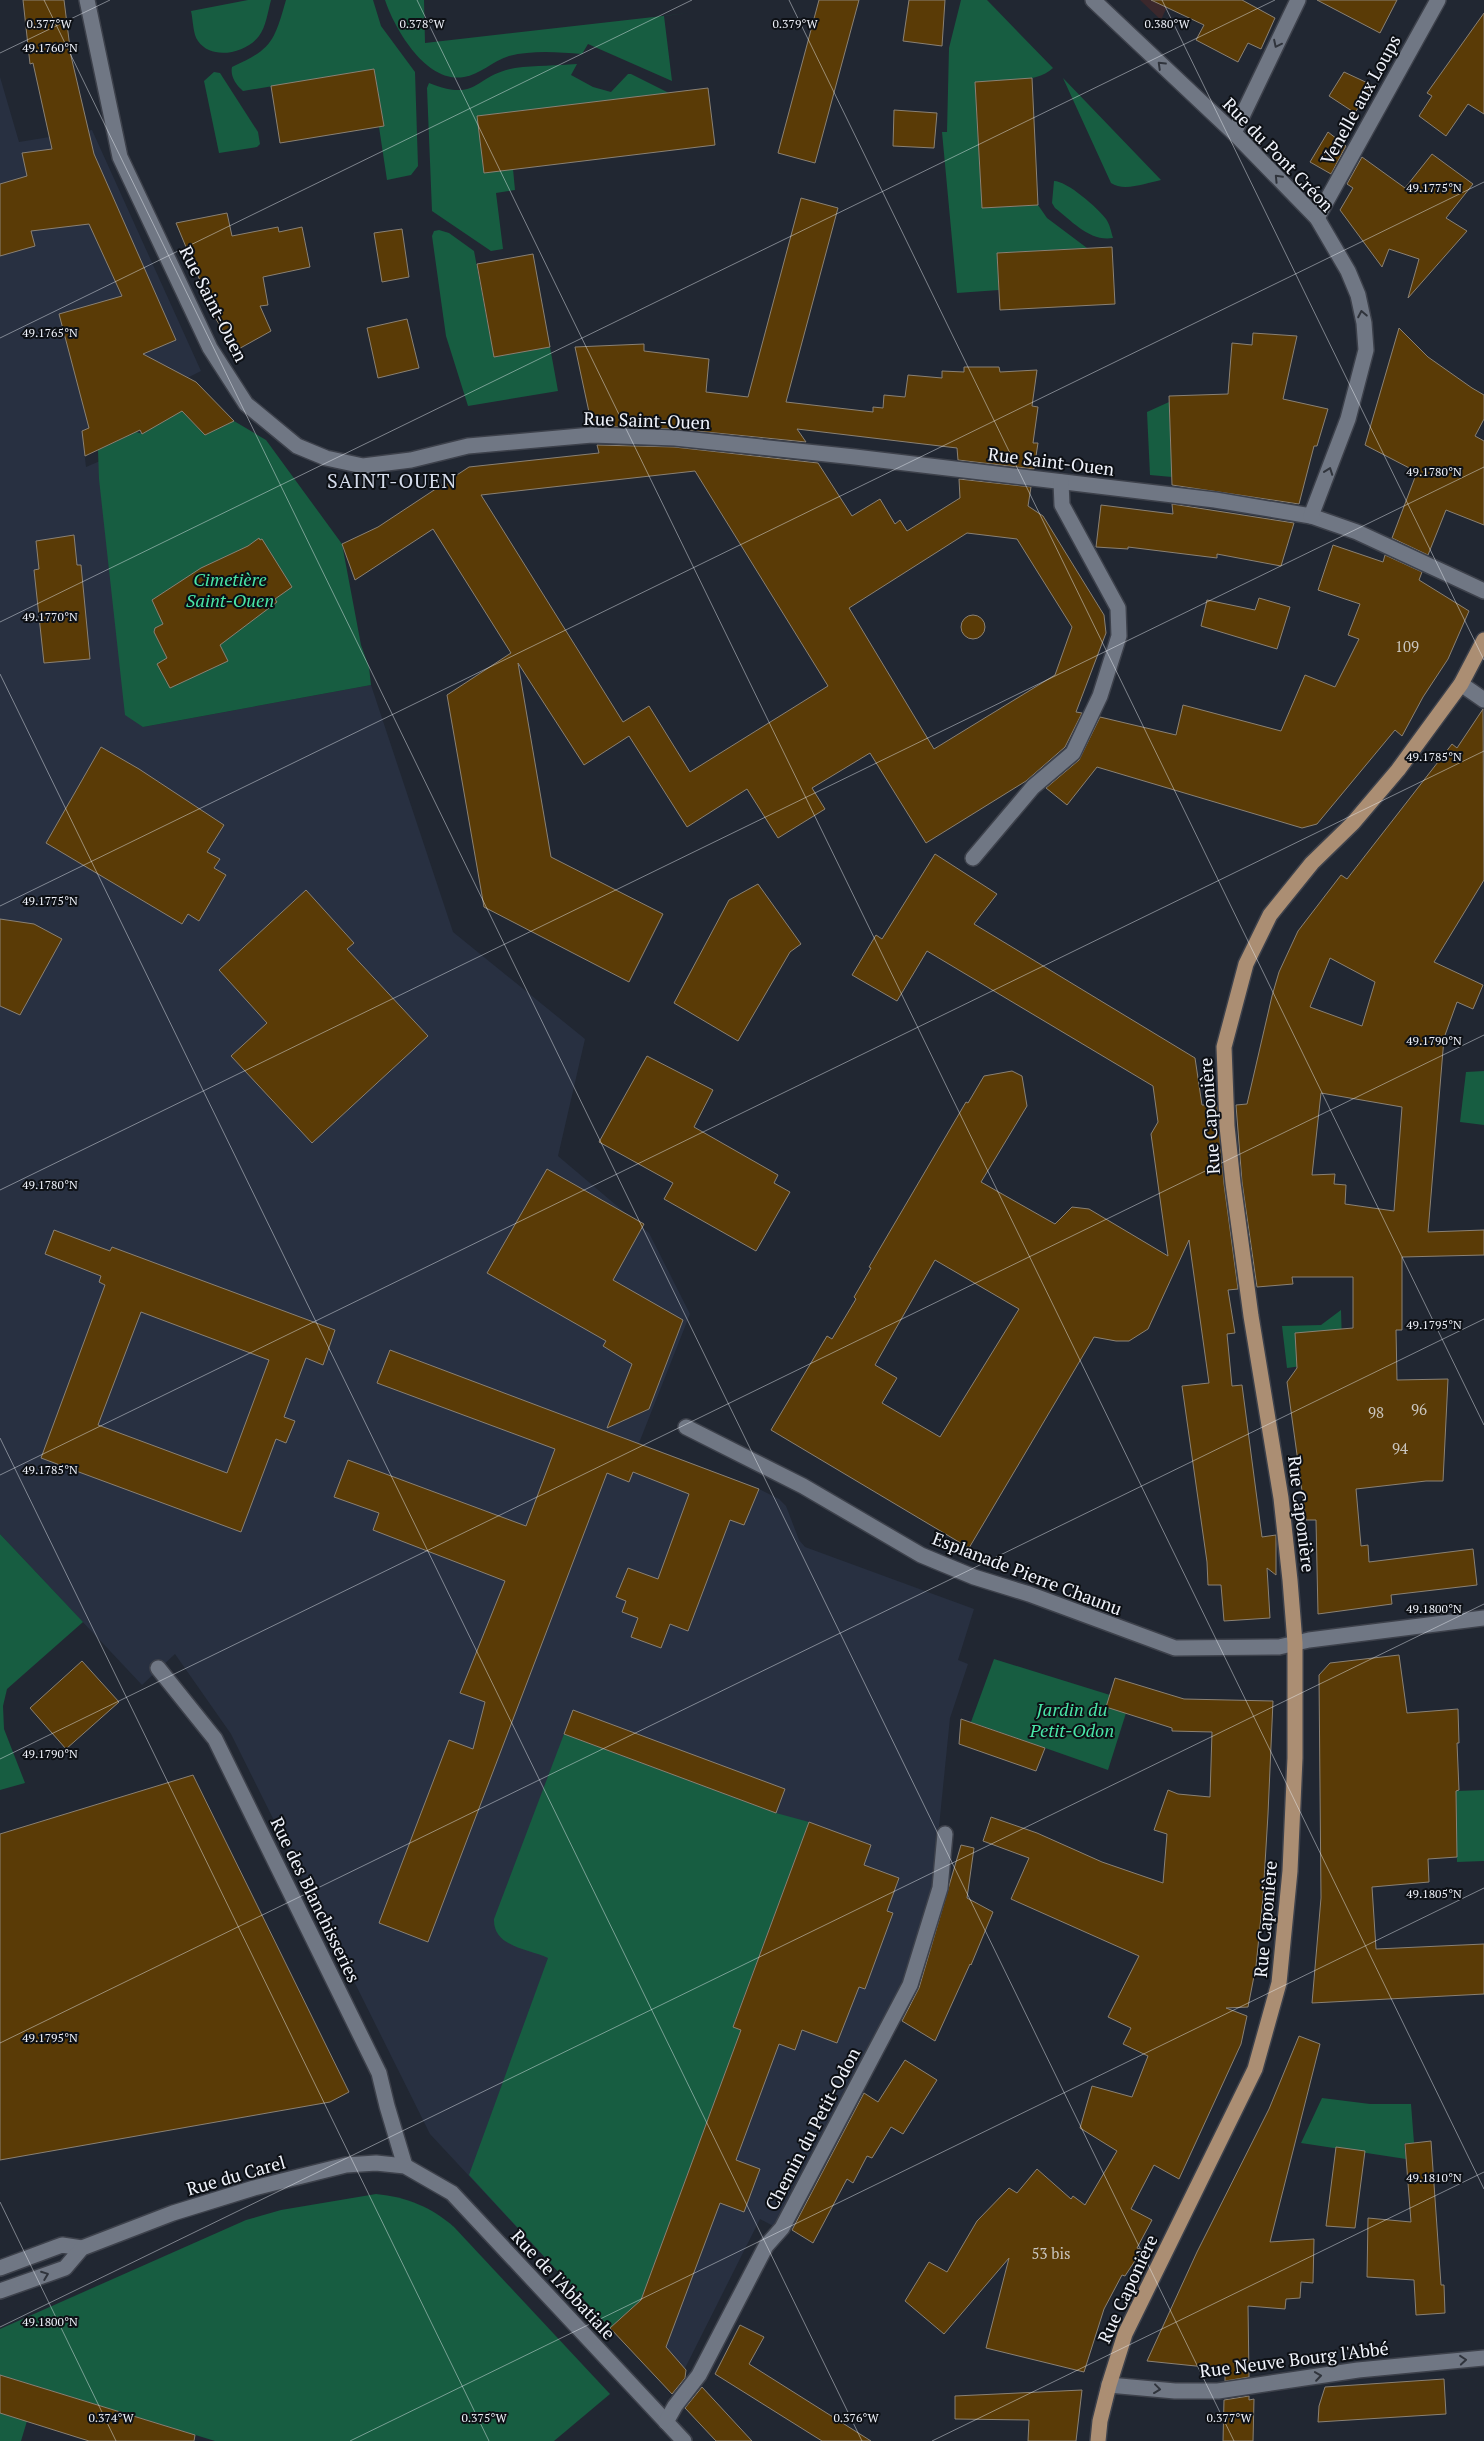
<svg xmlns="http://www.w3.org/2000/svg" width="1484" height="2441" viewBox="0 0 1484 2441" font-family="'PT Serif',serif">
	<rect width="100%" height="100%" fill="#212732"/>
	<polygon fill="#283041" points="0,77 19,142 92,130 201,371 82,431 86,467 100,461 143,727 371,685 453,932 585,1039 558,1156 649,1233 690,1314 639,1443 759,1489 779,1499 786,1506 799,1540 805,1547 974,1609 958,1660 968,1664 950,1718 933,1886 905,1982 775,2227 760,2219 672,2394 430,2134 231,1734 175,1654 142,1685 0,1534"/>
	<polygon fill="#3b282c" points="1140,0 1170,0 1161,20"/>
	<g fill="#175d41">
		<path d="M 248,0 L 271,0 C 268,11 266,27 259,36 C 246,53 212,61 198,41 C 193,35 193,19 191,11 Z"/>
		<path d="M 286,0 L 373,0 L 381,26 L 415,72 L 418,166 L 411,175 L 387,180 L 379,127 L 384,126 L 374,69 L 243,91 C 236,85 230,76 232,67 C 272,49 274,42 286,0 Z"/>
		<path d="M 385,0 L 424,0 L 425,43 L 689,13 L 664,16 L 672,81 L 588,44 L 582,54 C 558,52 532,50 509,56 C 493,61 479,75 464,77 C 427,84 395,30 385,0 Z"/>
		<path d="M 961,0 L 987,0 L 1053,68 C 1034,85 999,80 975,82 L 982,208 L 1038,205 L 1047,218 L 1087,248 L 997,253 L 999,290 L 957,293 L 942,132 L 947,132 L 949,48 Z"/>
		<path d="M 577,64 L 571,75 L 593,87 L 611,92 L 628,74 L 631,74 L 669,93 L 478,116 L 484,172 L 513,169 L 515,190 L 496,193 L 503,249 L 491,251 L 432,211 L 427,88 L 429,83 C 479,103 474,75 515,68 C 536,65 556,66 577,64 Z"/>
		<polygon points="214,72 220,73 258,132 260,144 257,147 219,153 204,81"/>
		<path d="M 1063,78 L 1161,180 C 1146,183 1124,192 1111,183 Z"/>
		<path d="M 1054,181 C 1067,181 1098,208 1106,219 C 1110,225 1111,231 1113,238 C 1090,242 1072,221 1055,208 L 1052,203 Z"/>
		<polygon points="439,230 449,233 474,251 494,357 550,347 558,391 468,406 446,336 432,236 434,231"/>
		<polygon points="164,392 205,435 234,421 266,440 342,544 361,645 369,667 371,685 143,727 125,715 99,479 98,450 136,432 143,434"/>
		<polygon points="1169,402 1172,477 1150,475 1147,412"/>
		<polygon points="1484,1071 1484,1125 1460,1122 1466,1072"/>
		<polygon points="1341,1310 1343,1374 1309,1365 1287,1368 1282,1326 1321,1325"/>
		<polygon points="0,1534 83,1622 7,1689 3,1706 4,1729 25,1783 0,1790"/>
		<polygon points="994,1659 1110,1695 1106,1707 1126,1713 1108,1770 971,1722"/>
		<path d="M 564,1734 L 776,1813 L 809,1822 L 733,2026 L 741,2030 L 641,2300 L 610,2328 L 469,2175 L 548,1958 C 529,1949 493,1947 494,1919 Z"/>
		<polygon points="1484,1790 1484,1861 1457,1862 1456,1791"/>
		<polygon points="1322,2098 1370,2104 1411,2104 1414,2143 1404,2144 1406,2159 1301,2143"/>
		<path d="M 376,2194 C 407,2197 431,2207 454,2227 L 610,2394 L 554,2441 L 215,2441 L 0,2375 L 0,2329 L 246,2220 L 281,2210 Z"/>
		<polygon points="0,2413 27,2421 21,2441 0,2441"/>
	</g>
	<g fill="#5a3b06" stroke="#8a8174" fill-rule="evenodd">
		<polygon points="23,0 64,0 71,56 94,154 176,340 143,354 196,382 234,421 205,435 182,411 142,434 140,430 85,456 82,431 89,428 59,314 122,296 89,224 31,231 35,246 0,256 0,184 27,176 22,153 52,149 33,63 30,64"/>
		<polygon points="819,0 859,0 815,163 778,153"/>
		<polygon points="909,0 945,0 942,46 903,41"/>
		<polygon points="1151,0 1242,0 1275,18 1261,49 1248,43 1238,62 1196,40 1204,25"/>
		<polygon points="1317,0 1397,0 1380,33"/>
		<polygon points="1484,13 1484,114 1468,104 1446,136 1419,116 1432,96 1427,93"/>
		<polygon points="374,69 384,126 280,143 271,86"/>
		<polygon points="1344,72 1372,85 1355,113 1329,96"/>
		<polygon points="1032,78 1038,205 982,208 975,82"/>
		<polygon points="708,88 715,145 484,173 477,116"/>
		<polygon points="894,110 937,113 934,148 893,146"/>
		<polygon points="1328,132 1346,146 1331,174 1310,162"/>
		<polygon points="1432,154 1473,184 1446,218 1467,231 1408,298 1419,259 1389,249 1382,267 1340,210 1353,188 1347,184 1362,157 1405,188"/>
		<polygon points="801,198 838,208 786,402 873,412 873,407 883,408 884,395 905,397 908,375 942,378 942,371 964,372 964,367 999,367 1000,372 1037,370 1032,406 1038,407 1033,443 1038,443 1034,469 958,460 957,448 797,429 806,442 676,429 592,426 575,347 644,344 644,351 709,359 706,392 748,397"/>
		<polygon points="227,213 232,236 278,227 279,232 302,227 310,267 263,277 268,305 260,306 271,331 235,351 216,319 176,223"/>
		<polygon points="402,229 409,277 382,282 374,233"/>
		<polygon points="1112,247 1115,304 1000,310 997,253"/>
		<polygon points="533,254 550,347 494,357 477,264"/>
		<polygon points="407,319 419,368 378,378 367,328"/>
		<polygon points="1399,328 1428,357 1472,388 1484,395 1484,419 1475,436 1484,441 1484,525 1446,510 1428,555 1392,538 1417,472 1365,445"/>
		<polygon points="1253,333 1297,336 1283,399 1328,409 1317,446 1314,446 1299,504 1172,485 1169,396 1228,394 1232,343 1252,345"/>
		<path d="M 597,445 L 674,447 L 818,463 L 852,516 L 880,499 L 895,524 L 900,520 L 907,531 L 960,498 L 959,479 L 1031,487 L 1028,506 L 1043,516 L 1104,615 L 1106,633 L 1076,712 L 1082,713 L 1065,747 L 1026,781 L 926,843 L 870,753 L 812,788 L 825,809 L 778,838 L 747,789 L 687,827 L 629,736 L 584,765 L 518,663 L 551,857 L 663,914 L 629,982 L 484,907 L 447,695 L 511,653 L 433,529 L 355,580 L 342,544 L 378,527 L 469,467 L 599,453 ZM 695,471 L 828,686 L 690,772 L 649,706 L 623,722 L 481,495 ZM 967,533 L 1017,539 L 1072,627 L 1055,675 L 934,749 L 849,608 Z"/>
		<polygon points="1172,504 1294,523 1281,566 1217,554 1217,558 1128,547 1128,549 1096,547 1101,505 1173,514"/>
		<polygon points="74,535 77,565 81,565 90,659 44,663 34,570 39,569 36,541"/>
		<polygon points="259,538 260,540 262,539 292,587 275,599 277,602 220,645 228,661 170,688 157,664 167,658 154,632 155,628 163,624 152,600 201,568 248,546"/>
		<polygon points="1333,545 1383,562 1385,555 1422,572 1419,580 1469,611 1448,659 1423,697 1402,736 1395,730 1317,824 1302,828 1097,767 1067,805 1046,788 1079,760 1100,717 1176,735 1183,705 1281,731 1305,675 1335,687 1359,639 1348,635 1360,604 1318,590"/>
		<polygon points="1259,598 1290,607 1277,649 1201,626 1207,600 1255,610"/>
		<circle cx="973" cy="627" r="12"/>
		<path d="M 1483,709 L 1484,880 L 1434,962 L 1483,985 L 1473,1009 L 1457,1002 L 1444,1038 L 1428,1232 L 1484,1230 L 1484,1255 L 1402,1257 L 1402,1330 L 1396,1330 L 1397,1380 L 1448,1379 L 1443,1481 L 1426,1481 L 1356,1489 L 1361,1546 L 1368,1545 L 1369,1562 L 1473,1549 L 1477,1585 L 1391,1595 L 1392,1604 L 1318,1614 L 1316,1520 L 1306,1520 L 1287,1382 L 1297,1368 L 1295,1333 L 1353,1328 L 1353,1277 L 1292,1277 L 1293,1284 L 1257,1287 L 1242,1182 L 1236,1105 L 1247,1104 L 1272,996 L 1279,972 L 1298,931 L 1341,875 L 1347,879 L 1452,744 L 1457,748 ZM 1330,958 L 1375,982 L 1362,1026 L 1310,1007 ZM 1321,1093 L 1402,1107 L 1394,1211 L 1345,1204 L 1346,1185 L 1334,1184 L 1335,1174 L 1312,1175 Z"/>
		<polygon points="101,747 139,769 224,825 207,852 220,859 214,868 226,875 199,921 188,914 182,924 46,843"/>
		<path d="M 935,854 L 997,894 L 974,924 L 1195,1058 L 1202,1105 L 1217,1105 L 1224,1184 L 1238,1289 L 1228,1290 L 1235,1333 L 1227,1334 L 1232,1386 L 1242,1385 L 1262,1537 L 1276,1535 L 1276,1575 L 1267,1568 L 1270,1618 L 1224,1621 L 1221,1585 L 1208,1585 L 1207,1562 L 1182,1386 L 1209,1383 L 1189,1240 L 1148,1329 L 1129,1341 L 1116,1341 L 1094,1337 L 969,1548 L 771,1430 L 827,1336 L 832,1339 L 856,1299 L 854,1297 L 871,1268 L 869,1267 L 966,1102 L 968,1103 L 984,1076 L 1012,1071 L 1022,1076 L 1027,1106 L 981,1182 L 1055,1224 L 1072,1207 L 1089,1209 L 1168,1256 L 1151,1134 L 1158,1122 L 1153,1086 L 927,951 L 897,1001 L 852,975 L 876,935 L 882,939 ZM 935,1260 L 1019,1309 L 940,1437 L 882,1403 L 897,1378 L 875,1365 Z"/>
		<polygon points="758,884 801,944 790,952 738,1041 674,1003 729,900"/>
		<polygon points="306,890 354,943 347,949 428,1036 312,1143 231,1056 267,1023 219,970"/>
		<polygon points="0,919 34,924 62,939 20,1015 0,1006"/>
		<polygon points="647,1056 713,1090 694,1127 778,1175 774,1183 790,1192 756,1251 664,1199 673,1183 599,1142"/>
		<polygon points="547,1169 644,1224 613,1280 683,1320 649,1409 607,1428 632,1364 603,1346 606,1341 487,1273"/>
		<path d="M 54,1230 L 110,1251 L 112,1247 L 335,1330 L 323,1365 L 306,1358 L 284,1417 L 295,1421 L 286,1443 L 276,1439 L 241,1532 L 41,1458 L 105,1285 L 99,1282 L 101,1276 L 45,1254 ZM 141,1312 L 269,1360 L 227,1473 L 98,1425 Z"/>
		<polygon points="390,1350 759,1489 744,1525 730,1520 688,1631 670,1624 661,1648 631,1637 638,1618 622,1612 626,1601 616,1597 628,1568 658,1579 689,1494 633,1472 629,1482 607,1473 428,1942 379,1923 449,1740 473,1749 485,1702 460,1693 505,1581 373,1530 379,1513 334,1497 348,1460 526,1526 555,1449 377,1383"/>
		<polygon points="1399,1655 1407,1713 1458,1709 1459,1743 1457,1743 1459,1790 1456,1791 1457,1857 1428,1859 1429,1882 1372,1887 1376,1949 1484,1944 1484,1994 1312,2003 1321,1898 1319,1675 1330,1663"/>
		<polygon points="82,1661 119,1702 66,1749 30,1708"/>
		<polygon points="1115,1678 1184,1699 1273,1701 1268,1814 1263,1897 1256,1966 1248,2007 1226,2008 1247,2016 1241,2044 1179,2179 1154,2165 1131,2209 1152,2220 1137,2248 1142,2250 1125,2276 1122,2275 1104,2309 1084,2372 986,2348 1009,2258 944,2334 905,2301 929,2262 947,2272 977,2221 1009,2188 1017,2193 1037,2169 1071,2199 1073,2196 1085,2205 1117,2151 1080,2128 1092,2086 1132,2097 1148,2056 1123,2044 1131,2028 1108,2017 1139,1956 1011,1899 1029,1858 983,1841 991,1817 1037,1833 1102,1862 1163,1883 1167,1834 1154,1830 1168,1790 1178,1794 1210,1797 1212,1732 1172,1731 1172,1728 1106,1707"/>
		<polygon points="573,1710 785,1789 776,1813 564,1734"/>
		<polygon points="961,1719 1045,1748 1036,1771 959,1744"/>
		<polygon points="193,1775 349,2092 330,2102 0,2160 0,1834"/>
		<polygon points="809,1822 871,1845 864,1865 899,1878 887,1911 893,1913 865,1989 859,1987 837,2043 802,2030 795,2050 779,2044 736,2160 760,2169 744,2212 720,2203 666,2347 686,2370 685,2378 672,2394 610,2328 641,2300 741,2030 733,2027"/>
		<polygon points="961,1845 974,1848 967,1898 993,1912 971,1965 970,1964 935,2041 902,2021 919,1988"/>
		<polygon points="1299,2036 1320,2044 1270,2242 1314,2239 1313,2283 1301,2282 1300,2298 1286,2299 1285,2309 1248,2306 1249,2377 1225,2381 1225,2369 1147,2361 1197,2252 1269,2109"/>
		<polygon points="905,2060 937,2080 903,2134 891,2127 872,2158 867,2156 853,2183 847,2179 813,2243 792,2230 864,2093 878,2102"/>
		<polygon points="1431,2141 1441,2285 1444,2285 1445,2313 1416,2315 1414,2280 1367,2277 1368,2218 1411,2222 1405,2144"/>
		<polygon points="1336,2147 1365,2151 1355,2228 1326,2226"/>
		<polygon points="740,2325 764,2337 749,2364 871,2441 822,2441 715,2374"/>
		<polygon points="0,2375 195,2435 194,2441 89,2441 0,2413"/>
		<polygon points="1444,2379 1446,2414 1318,2422 1319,2406 1325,2387"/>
		<polygon points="702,2387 752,2441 716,2441 685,2408"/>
		<polygon points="1082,2390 1076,2441 1028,2441 1029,2420 955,2419 955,2396"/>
		<polygon points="1249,2396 1249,2400 1254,2399 1253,2441 1223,2441 1224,2400"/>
	</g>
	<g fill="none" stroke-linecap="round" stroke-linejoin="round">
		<g stroke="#3d414b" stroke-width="18">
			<g id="minor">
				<polyline points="87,0 120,157 210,348 246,404 297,446 326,458 363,466 411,460 468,446 592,435 675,438 855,457 1215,500 1311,516 1357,532 1484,591"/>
				<polyline points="1093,0 1234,133 1317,218 1348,271 1358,295 1364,323 1366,350 1348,419 1311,516"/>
				<polyline points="1234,133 1298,0"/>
				<polyline points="1317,218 1438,0"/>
				<polyline points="1461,684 1484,700"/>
				<polyline points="973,858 1033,787 1073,753 1100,696 1119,636 1118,608 1062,505 1061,482"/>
				<polyline points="686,1427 803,1486 921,1555 974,1577 1029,1594 1175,1648 1279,1647 1309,1640 1484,1618"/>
				<polyline points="158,1668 215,1739 379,2073 387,2106 405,2166"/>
				<polyline points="0,2268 62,2245 82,2248"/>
				<polyline points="0,2291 65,2268 82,2248 173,2213 254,2188 346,2165 376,2163 405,2166 452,2193 684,2441"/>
				<polyline points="1109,2385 1175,2391 1218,2391 1358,2370 1484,2358"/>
				<polyline points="666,2422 675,2406 699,2375 766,2246 782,2228 910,1985 940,1888 945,1834"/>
			</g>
		</g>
		<g stroke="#3d414b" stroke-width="18">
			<polyline id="major" points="1098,2441 1100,2421 1109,2385 1125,2334 1255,2069 1279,1983 1290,1871 1295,1758 1295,1643 1290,1580 1281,1498 1251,1316 1233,1183 1227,1126 1224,1047 1246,964 1270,915 1312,863 1353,823 1398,770 1461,684 1484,640"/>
		</g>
		<use href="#minor" stroke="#707784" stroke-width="15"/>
		<use href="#major" stroke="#ab8e73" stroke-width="15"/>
	</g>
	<defs><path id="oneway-chevron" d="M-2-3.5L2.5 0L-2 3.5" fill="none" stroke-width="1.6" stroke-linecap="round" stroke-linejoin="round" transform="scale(1.25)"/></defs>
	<g stroke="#30343c">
		<use href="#oneway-chevron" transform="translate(1277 44) rotate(116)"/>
		<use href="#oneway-chevron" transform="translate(1161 65) rotate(-136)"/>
		<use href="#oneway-chevron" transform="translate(1278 178) rotate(-134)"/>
		<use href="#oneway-chevron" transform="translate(1362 314) rotate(-101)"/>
		<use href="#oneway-chevron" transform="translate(1329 471) rotate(-70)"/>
		<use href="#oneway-chevron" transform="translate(45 2275) rotate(-21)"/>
		<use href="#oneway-chevron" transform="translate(1463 2360) rotate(-5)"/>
		<use href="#oneway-chevron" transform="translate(1318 2376) rotate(-8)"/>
		<use href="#oneway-chevron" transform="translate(1157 2389) rotate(7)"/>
	</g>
	<path fill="none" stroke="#f0f3fb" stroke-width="1" stroke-opacity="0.45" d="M 44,0 L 1234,2441M 417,0 L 1484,2189M 789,0 L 1484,1425M 1162,0 L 1484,660M 0,53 L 110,0M 0,338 L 692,0M 0,622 L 1275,0M 0,674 L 862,2441M 0,906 L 1484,182M 0,1190 L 1484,467M 0,1438 L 489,2441M 0,1475 L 1484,751M 0,1759 L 1484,1035M 0,2043 L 1484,1319M 0,2202 L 116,2441M 0,2327 L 1484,1604M 350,2441 L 1484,1888M 932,2441 L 1484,2172"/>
	<g text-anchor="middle" stroke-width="4" stroke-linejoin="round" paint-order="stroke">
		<g font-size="15" fill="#cac5be">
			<text x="1407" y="652">109</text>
			<text x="1419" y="1415">96</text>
			<text x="1376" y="1418">98</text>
			<text x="1400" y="1454">94</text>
			<text x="1051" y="2259">53 bis</text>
		</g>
		<g font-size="18" fill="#f0f3fb" stroke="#0d1015">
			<text transform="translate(1361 100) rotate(-61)" y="6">Venelle aux Loups</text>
			<text transform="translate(1278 155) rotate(46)" y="6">Rue du Pont Créon</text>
			<text transform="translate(213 304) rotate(63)" y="6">Rue Saint-Ouen</text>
			<text transform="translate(647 421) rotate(2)" y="6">Rue Saint-Ouen</text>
			<text transform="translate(1051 462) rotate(7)" y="6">Rue Saint-Ouen</text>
			<text transform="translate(1210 1116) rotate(-94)" y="6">Rue Caponière</text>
			<text transform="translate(1301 1514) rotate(83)" y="6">Rue Caponière</text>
			<text transform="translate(1027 1574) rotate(21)" y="6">Esplanade Pierre Chaunu</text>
			<text transform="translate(315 1900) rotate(64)" y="6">Rue des Blanchisseries</text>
			<text transform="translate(1266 1919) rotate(-85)" y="6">Rue Caponière</text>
			<text transform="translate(813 2129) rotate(-62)" y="6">Chemin du Petit-Odon</text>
			<text transform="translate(236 2176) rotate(-16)" y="6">Rue du Carel</text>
			<text transform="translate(563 2285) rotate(47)" y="6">Rue de l'Abbatiale</text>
			<text transform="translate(1128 2289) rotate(-65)" y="6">Rue Caponière</text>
			<text transform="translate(1294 2360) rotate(-7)" y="6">Rue Neuve Bourg l'Abbé</text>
		</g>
		<g font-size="18" font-style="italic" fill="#49e6a7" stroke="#0d1015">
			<text x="230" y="586">Cimetière<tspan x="230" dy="21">Saint-Ouen</tspan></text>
			<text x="1072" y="1716">Jardin du<tspan x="1072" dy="21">Petit-Odon</tspan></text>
		</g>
		<g font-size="20" letter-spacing="1" fill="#d4dbea" stroke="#0d1015">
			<text x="392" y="488">SAINT-OUEN</text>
		</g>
	</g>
	<g font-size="12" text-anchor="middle" fill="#f0f3fb" stroke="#0d1015" stroke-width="4" stroke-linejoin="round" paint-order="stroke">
		<text x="49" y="28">0.377°W</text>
		<text x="422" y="28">0.378°W</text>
		<text x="795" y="28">0.379°W</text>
		<text x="1167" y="28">0.380°W</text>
		<text x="50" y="52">49.1760°N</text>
		<text x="1434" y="192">49.1775°N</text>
		<text x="50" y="337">49.1765°N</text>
		<text x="1434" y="476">49.1780°N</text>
		<text x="50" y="621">49.1770°N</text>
		<text x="1434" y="761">49.1785°N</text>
		<text x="50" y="905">49.1775°N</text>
		<text x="1434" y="1045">49.1790°N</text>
		<text x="50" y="1189">49.1780°N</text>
		<text x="1434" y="1329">49.1795°N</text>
		<text x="50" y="1474">49.1785°N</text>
		<text x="1434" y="1613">49.1800°N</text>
		<text x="50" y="1758">49.1790°N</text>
		<text x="1434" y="1898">49.1805°N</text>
		<text x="50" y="2042">49.1795°N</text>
		<text x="1434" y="2182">49.1810°N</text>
		<text x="50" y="2326">49.1800°N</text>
		<text x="111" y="2422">0.374°W</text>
		<text x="484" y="2422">0.375°W</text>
		<text x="856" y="2422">0.376°W</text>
		<text x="1229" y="2422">0.377°W</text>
	</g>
</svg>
